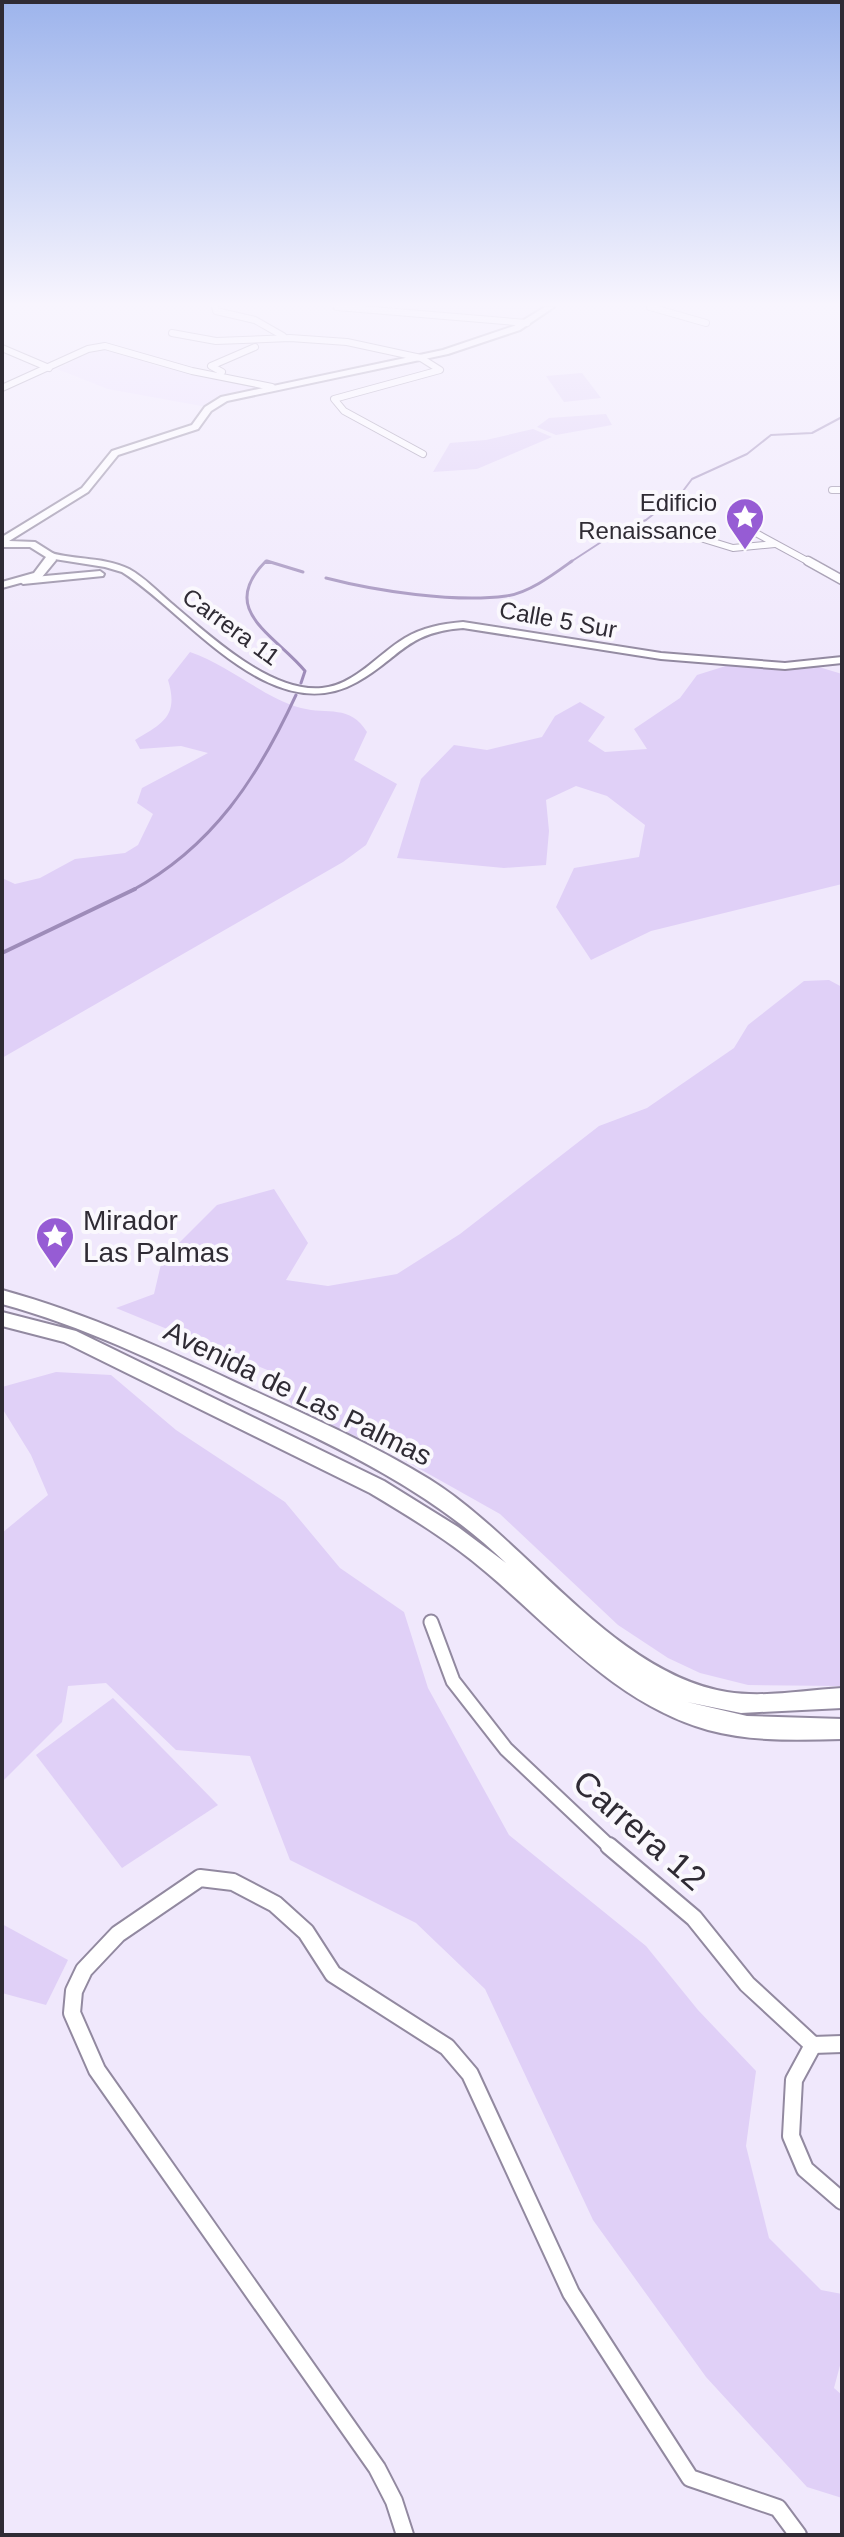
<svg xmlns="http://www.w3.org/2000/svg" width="844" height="2537" viewBox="0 0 844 2537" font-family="Arial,sans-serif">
	<rect width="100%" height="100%" fill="#f0e8fc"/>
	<g fill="#eaddfd">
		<polygon points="392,307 541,307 526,319"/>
		<polygon points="98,348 119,350 156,366 259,388 220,399 207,407 108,389 57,369"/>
	</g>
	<g fill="#e0d0f7">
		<polygon points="582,373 601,398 564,402 546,376"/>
		<polygon points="606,414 612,425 556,435 537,427 549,418"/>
		<polygon points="533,429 552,437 477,469 433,472 450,443 486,440"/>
		<path d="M 190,652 C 229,665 262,697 301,708 C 328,715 350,704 367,732 L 354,760 L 397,784 L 366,845 L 343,862 L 2,1058 L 2,878 L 15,884 L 40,878 L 75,859 L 125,853 L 138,845 L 153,814 L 137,803 L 142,788 L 208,753 L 181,746 L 140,749 L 135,740 C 163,723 179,716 168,680 Z"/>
		<polygon points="748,659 809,664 842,674 842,884 651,931 591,960 556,907 574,868 639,857 645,825 607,796 576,786 546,800 549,831 546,865 504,868 397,858 421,779 454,745 487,750 542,737 555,716 580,702 605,717 588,741 605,752 647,749 634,729 680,698 697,675"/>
		<polygon points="829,980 842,987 842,1686 748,1685 700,1673 668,1658 618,1625 500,1514 395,1455 292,1406 277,1374 116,1308 154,1294 162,1260 217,1205 274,1189 308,1243 286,1280 328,1286 397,1274 460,1234 599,1126 647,1108 734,1048 748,1025 804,981"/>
		<polygon points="56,1372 111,1375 176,1430 285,1502 340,1568 404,1612 428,1688 509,1835 646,1946 698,2010 756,2071 746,2146 769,2238 821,2290 842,2294 842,2358 834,2388 842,2395 842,2498 807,2487 706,2377 593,2220 485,1989 416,1923 290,1860 250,1756 176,1750 106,1683 68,1686 62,1722 2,1782 2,1533 48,1495 31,1455 2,1408 2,1387"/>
		<polygon points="113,1698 218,1805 122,1868 36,1755"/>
		<polygon points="2,1924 68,1960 46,2005 2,1993"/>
	</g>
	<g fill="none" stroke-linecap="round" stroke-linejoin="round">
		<g stroke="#9e8cb9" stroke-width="2">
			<polyline points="264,563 274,563"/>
			<polyline points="569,563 615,533 646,520 683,491 692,479 747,454 771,435 812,433 842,417"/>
		</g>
		<g stroke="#9e8cb9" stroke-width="3">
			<path d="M 266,561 C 217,610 274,634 305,671 L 301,683"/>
			<polyline points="267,561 303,572"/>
			<path d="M 326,578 C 376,591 455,603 506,596 C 529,593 554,574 572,561"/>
			<path d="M 131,891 C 213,847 258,777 296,695"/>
		</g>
		<polyline stroke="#9e8cb9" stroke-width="4" points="2,953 135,889"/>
		<g stroke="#9289a0" stroke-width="8">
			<g id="minor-far3">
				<polyline points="215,307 216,311 255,320 283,336"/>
				<polyline points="337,307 527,323"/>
				<polyline points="650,307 706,323"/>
				<polyline points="172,333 216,341 290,338 347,342 421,358 440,370 334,399 344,411 423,454"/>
				<polyline points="2,348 49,368"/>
				<polyline points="222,372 211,366 255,347"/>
				<polyline points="2,388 88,349 105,346 192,371 272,387"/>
				<polyline points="832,490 842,490"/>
				<polyline points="743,526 811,563"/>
				<polyline points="697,537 733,548 775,544"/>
			</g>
		</g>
		<g stroke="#9289a0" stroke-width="11">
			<polyline id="minor-far2" points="808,561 842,580"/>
		</g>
		<g stroke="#9289a0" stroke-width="17">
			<polyline id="minor-far1" points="431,1622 453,1681 506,1749 611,1848"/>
		</g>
		<g stroke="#9289a0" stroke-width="20">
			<g id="minor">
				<polyline points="609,1846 694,1918 747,1984 813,2045 842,2044"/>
				<polyline points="813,2045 794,2080 791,2136 805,2169 842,2201"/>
				<polyline points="405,2535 394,2501 377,2468 97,2070 72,2013 74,1991 84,1970 118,1934 200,1878 233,1882 275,1904 306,1932 333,1974 447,2047 470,2074 571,2293 690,2478 778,2508 798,2535"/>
			</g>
		</g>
		<g stroke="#9289a0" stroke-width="4">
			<g id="tertiary">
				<path d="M 51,553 C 76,560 105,557 129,569 C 144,577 158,592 171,603 C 209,635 270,693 322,688 C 355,685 378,654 405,638 C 423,627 442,624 463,622 L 661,653 L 785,663 L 842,657 L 842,663 L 785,669 L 661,659 L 463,628 C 406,632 400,658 357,682 C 271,731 186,612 122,572 L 105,567 L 48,558 L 48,554 Z"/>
				<polygon points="100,571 104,574 103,576 23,584 19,581 23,578"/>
			</g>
		</g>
		<g stroke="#9289a0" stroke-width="4">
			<polygon id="secondary" points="545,307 554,307 520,330 448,354 227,401 211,411 198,429 118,455 88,492 9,541 35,542 54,554 56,560 42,577 2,588 2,582 34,573 46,557 30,547 2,547 2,537 82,488 112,451 192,425 205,407 221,397 443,350 514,326"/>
		</g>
		<g stroke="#9289a0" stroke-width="4">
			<path id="primary" d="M 2,1290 C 89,1314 169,1351 250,1389 C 310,1417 372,1444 429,1479 C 526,1539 612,1673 727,1692 C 764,1698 805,1690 842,1688 L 842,1708 L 741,1713 L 687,1702 L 747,1716 L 842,1719 L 842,1739 C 797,1740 752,1742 708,1730 C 617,1704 556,1631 486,1572 C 450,1541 410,1517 370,1493 L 64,1342 L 2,1326 L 2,1312 L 76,1331 L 384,1481 L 458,1527 L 506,1563 C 427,1487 330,1444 232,1398 C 157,1362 83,1326 2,1304 Z"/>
		</g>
		<use href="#minor-far3" stroke="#fff" stroke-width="6"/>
		<use href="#minor-far2" stroke="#fff" stroke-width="8"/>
		<use href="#minor-far1" stroke="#fff" stroke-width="13"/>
		<use href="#minor" stroke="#fff" stroke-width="16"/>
		<use href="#tertiary" fill="#fff" fill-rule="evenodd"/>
		<use href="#secondary" fill="#fff" fill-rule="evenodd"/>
		<use href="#primary" fill="#fff" fill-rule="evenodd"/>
	</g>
	<linearGradient id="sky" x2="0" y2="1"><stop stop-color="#9db4ec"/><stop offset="0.46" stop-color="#f8f5fe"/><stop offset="1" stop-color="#f8f5fe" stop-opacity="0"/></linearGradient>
	<rect width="844" height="662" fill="url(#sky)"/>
	<defs>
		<g id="sight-pin" transform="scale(2)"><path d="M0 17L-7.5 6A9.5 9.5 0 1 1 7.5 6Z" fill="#965cd4" stroke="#faf8fd"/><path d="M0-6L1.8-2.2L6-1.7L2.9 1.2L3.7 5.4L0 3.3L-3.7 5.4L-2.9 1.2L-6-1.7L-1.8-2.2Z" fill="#fff"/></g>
	</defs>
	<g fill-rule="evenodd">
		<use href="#sight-pin" x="745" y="517"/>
		<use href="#sight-pin" x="55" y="1236"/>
	</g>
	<g text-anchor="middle" stroke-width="8" stroke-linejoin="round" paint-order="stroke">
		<g font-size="24" fill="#2f2b34" stroke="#faf8fd" text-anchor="end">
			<text x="717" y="511">Edificio<tspan x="717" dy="28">Renaissance</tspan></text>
		</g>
		<g font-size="24" fill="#2f2b34" stroke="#faf8fd">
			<text transform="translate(558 620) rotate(10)" y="8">Calle 5 Sur</text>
			<text transform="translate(231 627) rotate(36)" y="8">Carrera 11</text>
		</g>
		<g font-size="28" fill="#2f2b34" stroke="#faf8fd" text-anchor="start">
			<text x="83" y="1230">Mirador<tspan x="83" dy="32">Las Palmas</tspan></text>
		</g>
		<g font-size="28" fill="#2f2b34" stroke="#faf8fd">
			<text transform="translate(298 1393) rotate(26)" y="10">Avenida de Las Palmas</text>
		</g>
		<g font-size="34" fill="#2f2b34" stroke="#faf8fd">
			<text transform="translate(640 1830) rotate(41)" y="12">Carrera 12</text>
		</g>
	</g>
	<rect width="844" height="2537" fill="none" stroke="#2f2b34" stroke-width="8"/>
</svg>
